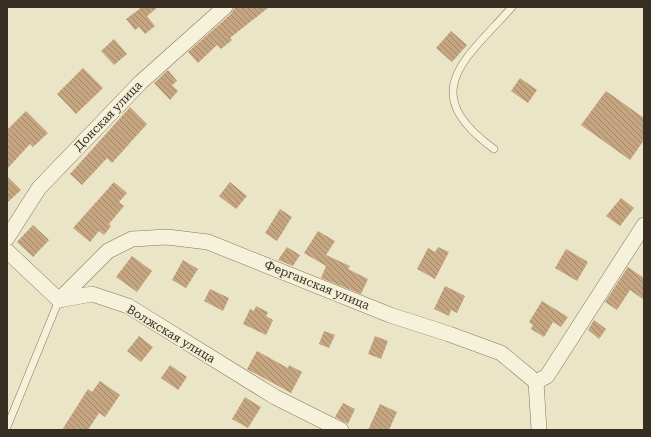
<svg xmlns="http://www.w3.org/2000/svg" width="651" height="437" viewBox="0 0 651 437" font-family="'Roboto Serif',serif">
	<defs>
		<pattern id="building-back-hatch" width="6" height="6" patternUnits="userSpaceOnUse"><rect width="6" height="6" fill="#c6a681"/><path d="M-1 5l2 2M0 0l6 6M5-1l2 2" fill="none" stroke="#a28869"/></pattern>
	</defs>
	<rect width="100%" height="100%" fill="#ebe5c8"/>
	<g fill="url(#building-back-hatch)">
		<polygon points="142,7 158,7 147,16 155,26 145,34 139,27 135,30 126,19"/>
		<polygon points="235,7 269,7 230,38 232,40 221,49 217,45 198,63 188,52 231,14"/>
		<polygon points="451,31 467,45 452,62 436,48"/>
		<polygon points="114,39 127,54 114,65 101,51"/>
		<polygon points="83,68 103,88 76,114 57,94"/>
		<polygon points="168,70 177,81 172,85 178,91 170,100 154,83"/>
		<polygon points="520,78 537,90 528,103 511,91"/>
		<polygon points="606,91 644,118 644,140 630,160 581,125"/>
		<polygon points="130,107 147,124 112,163 107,158 82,185 70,174"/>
		<polygon points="26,111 48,133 33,147 30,144 7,169 7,130"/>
		<polygon points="7,176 21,190 7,203"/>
		<polygon points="114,182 127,193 119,202 124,206 109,224 111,226 104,235 99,231 90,242 73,228"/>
		<polygon points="230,182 247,196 236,209 219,196"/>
		<polygon points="621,198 634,208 620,226 606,216"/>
		<polygon points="280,209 292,217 277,241 265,233"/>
		<polygon points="33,225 49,240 33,257 17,242"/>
		<polygon points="318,231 335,241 326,255 350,266 348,269 368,279 361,294 321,278 326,266 304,253"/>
		<polygon points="287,247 300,255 293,266 278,260"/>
		<polygon points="438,247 449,252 435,279 417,269 428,248 435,252"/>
		<polygon points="566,249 588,262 577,281 555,268"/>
		<polygon points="132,256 152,271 137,292 116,277"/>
		<polygon points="183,260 198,269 186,288 172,280"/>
		<polygon points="628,267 644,278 644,300 630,290 617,310 605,302"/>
		<polygon points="445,286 465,296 457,313 451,310 449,316 434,309"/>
		<polygon points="210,289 229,298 223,311 204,301"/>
		<polygon points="542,301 568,317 561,327 553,322 544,337 531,329 533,325 529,322"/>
		<polygon points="256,306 268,312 266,316 273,320 266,335 243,324 250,309 254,311"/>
		<polygon points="594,320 606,329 599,339 588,330"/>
		<polygon points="324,331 335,335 329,348 319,344"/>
		<polygon points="139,336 153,347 141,362 127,351"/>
		<polygon points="375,336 388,341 381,359 368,354"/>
		<polygon points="257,351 288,368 289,365 302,372 291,393 247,369"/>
		<polygon points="170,365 187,377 178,390 161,378"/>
		<polygon points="100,381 120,395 105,417 99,413 88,430 62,430 88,389 92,392"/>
		<polygon points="245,397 261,407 248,428 232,419"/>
		<polygon points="343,403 355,409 348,424 335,417"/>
		<polygon points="380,404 397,412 389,430 368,430"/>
	</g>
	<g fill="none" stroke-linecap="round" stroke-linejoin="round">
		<g stroke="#86785e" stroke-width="8">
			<g id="lane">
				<path d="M 494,149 C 416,92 465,60 512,7"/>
				<polyline points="7,427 59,300"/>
			</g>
		</g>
		<g stroke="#86785e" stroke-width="16">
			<g id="street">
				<polyline points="7,238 39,188 141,82 225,7"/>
				<polyline points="7,251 59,300 92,294 128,306 275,397 341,430"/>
				<polyline points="59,300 108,251 132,239 167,237 208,242 390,315 449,334 501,353 536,382 539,430"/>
				<polyline points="536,382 547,376 644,225"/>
			</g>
		</g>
		<use href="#lane" stroke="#f6f1da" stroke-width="7"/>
		<use href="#street" stroke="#f6f1da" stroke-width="15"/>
	</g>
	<g text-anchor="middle" stroke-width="3" stroke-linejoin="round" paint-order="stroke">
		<g font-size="12" fill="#372e21" stroke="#f3eed7">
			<text transform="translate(108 116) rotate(-46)" y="4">Донская улица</text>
			<text transform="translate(317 285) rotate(22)" y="4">Ферганская улица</text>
			<text transform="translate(171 334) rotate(31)" y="4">Волжская улица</text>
		</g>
	</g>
	<rect width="651" height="437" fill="none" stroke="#372e21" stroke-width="16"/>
</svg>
